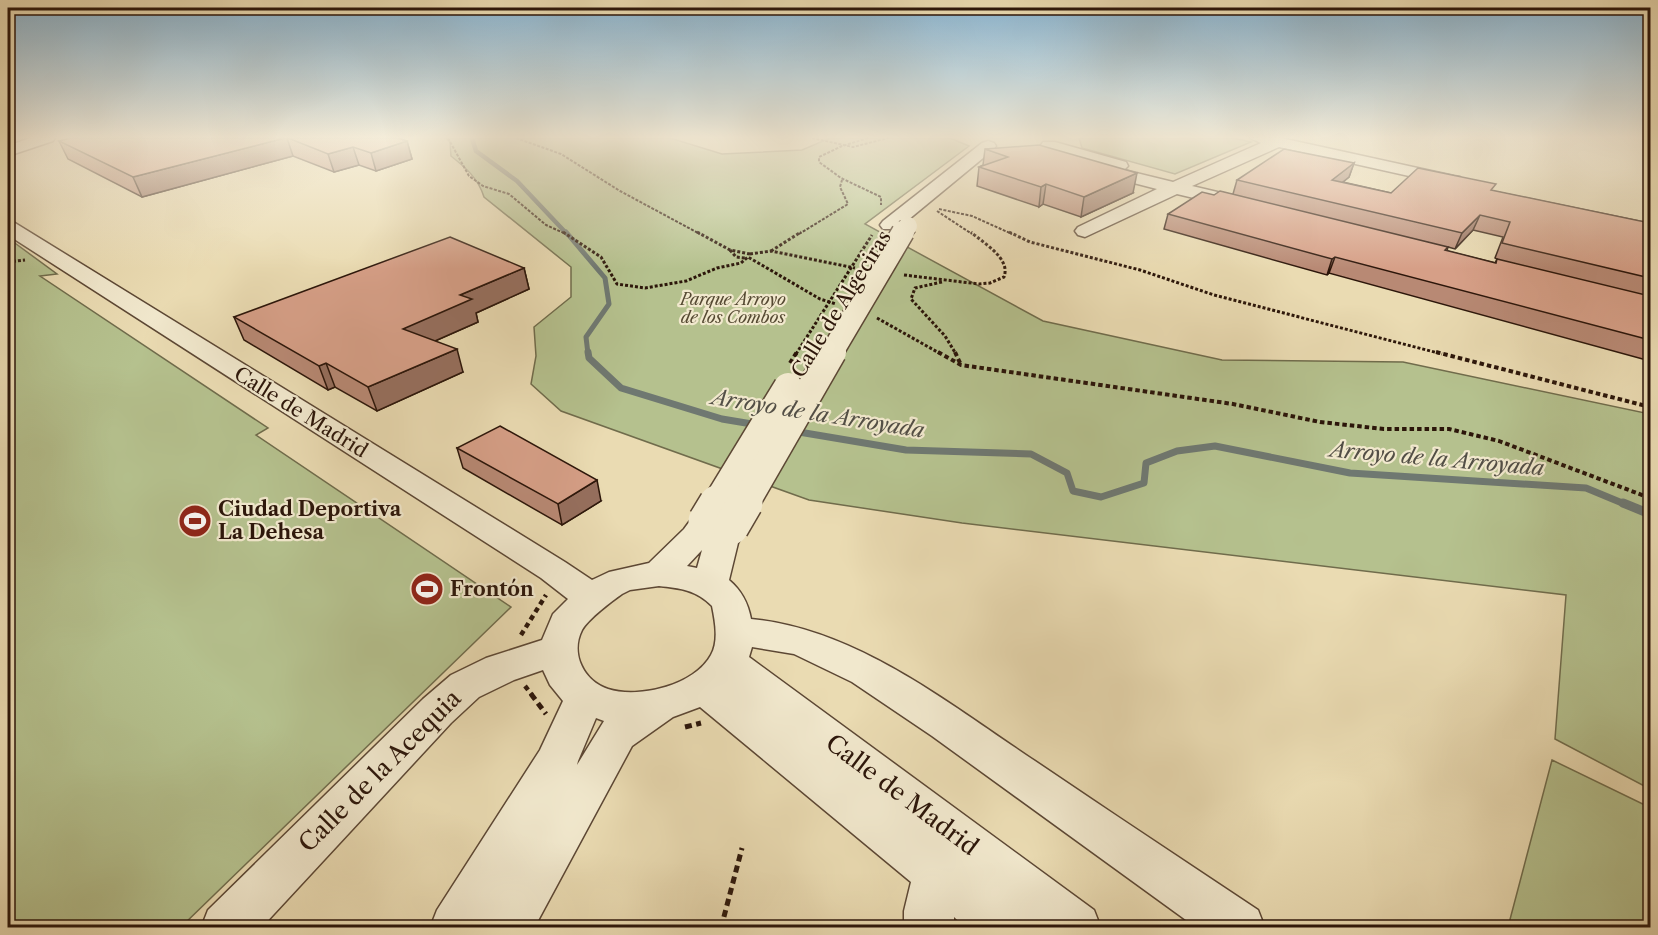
<svg xmlns="http://www.w3.org/2000/svg" width="1658" height="935" viewBox="0 0 1658 935" font-family="'Libre Caslon Text',serif">
	<rect width="100%" height="100%" fill="#eadbb2"/>
	<filter id="stains"><feTurbulence type="fractalNoise" baseFrequency=".00333" numOctaves="4"/><feColorMatrix values="0 0 0 0 .2 0 0 0 0 .09 0 0 0 0 .02 0 0 0 .5 -.17"/></filter>
	<radialGradient id="worn" r=".72"><stop offset=".6" stop-color="#630" stop-opacity="0"/><stop offset="1" stop-color="#630" stop-opacity=".3"/></radialGradient>
	<g fill="#b5c18e" stroke="#706c4c" stroke-width="1.5">
		<path d="M 446,138 L 670,138 L 722,154 L 802,150 L 830,138 L 950,138 L 969,146 L 865,224 L 1043,321 L 1222,360 L 1403,362 L 1650,414 L 1650,789 L 1555,739 L 1566,595 L 962,523 L 809,500 L 561,411 L 531,384 L 536,356 L 534,327 L 571,297 L 571,267 L 484,197 C 478,178 466,168 451,156 L 450,142 Z"/>
		<polygon points="1079,138 1233,138 1251,142 1175,174 1082,148"/>
		<polygon points="8,238 57,274 40,276 268,428 256,435 511,607 181,927 8,927"/>
		<polygon points="1552,760 1649,807 1650,927 1508,927"/>
	</g>
	<g fill="none" stroke-linecap="round" stroke-linejoin="round">
		<polyline stroke="#6f7871" stroke-width="4.5" points="472,138 476,151 517,181 567,234"/>
		<polyline stroke="#6f7871" stroke-width="5" points="566,232 605,278 609,304 586,337 588,354"/>
		<g stroke="#6f7871" stroke-width="7">
			<polyline points="588,352 589,358 621,388 722,419 758,425"/>
			<polyline points="793,431 906,450 1031,454 1067,473 1073,491 1101,497 1144,483 1146,463 1177,451 1215,446 1350,473 1586,488 1627,505"/>
		</g>
		<polyline stroke="#6f7871" stroke-width="9" points="1623,503 1650,514"/>
		<g stroke="#5c4734" stroke-width="3">
			<g id="minor">
				<polygon points="30,138 55,138 53,141 8,156 8,146"/>
				<polygon points="1250,138 1281,138 1454,176 1460,177 1463,181 1460,185 1454,186 1279,147 1192,186 1247,199 1249,203 1247,207 1240,209 1177,194 1085,237 1078,235 1075,231 1078,227 1157,189 1091,172 1089,168 1094,164 1043,148 1041,145 1043,142 1055,142 1126,162 1128,166 1124,170 1173,182 1261,143"/>
				<polygon points="988,141 994,143 996,146 994,149 897,229 883,229 880,225 883,221 982,143"/>
				<path d="M 8,221 L 15,223 L 565,562 L 592,580 L 609,572 L 649,563 L 684,529 L 695,514 L 706,511 L 717,514 L 721,519 L 731,516 L 743,519 L 747,527 L 738,543 L 729,580 C 742,591 748,603 751,619 C 857,629 949,704 1035,761 C 1109,811 1184,861 1258,910 L 1265,928 L 1197,928 L 932,736 L 852,682 L 794,654 L 752,647 L 749,657 L 1094,910 L 1101,928 L 1035,928 L 1029,922 L 1031,928 L 966,928 L 954,917 L 954,928 L 904,928 L 904,911 L 911,882 L 700,707 L 673,717 L 632,746 L 534,928 L 430,928 L 437,910 L 540,750 L 563,701 L 550,685 L 543,670 L 514,680 L 479,697 L 451,723 L 261,928 L 201,928 L 208,910 L 423,699 L 451,675 L 486,658 L 542,640 L 553,614 L 568,599 L 541,578 L 8,235 ZM 702,550 L 697,568 L 687,566 ZM 659,586 C 679,588 697,590 712,606 C 715,621 719,641 711,655 C 695,685 639,699 608,689 C 584,681 570,654 582,630 C 588,619 612,601 622,594 L 630,590 ZM 596,718 L 604,721 L 577,765 L 578,761 Z"/>
			</g>
		</g>
		<g stroke="#2c160a" stroke-width="2" stroke-dasharray="3 1.5" stroke-linecap="butt">
			<polyline points="448,138 469,176 483,186 509,194 546,225 566,234"/>
			<polyline points="516,138 561,154 620,191 700,234"/>
			<polyline points="812,138 853,147 888,138"/>
			<polyline points="868,138 842,146 819,157 819,162 841,178 881,197 881,205"/>
			<polyline points="939,209 972,216 1012,234"/>
			<polyline points="937,211 972,234"/>
			<polyline points="799,234 848,204 840,187 842,180"/>
		</g>
		<g stroke="#2c160a" stroke-width="3" stroke-dasharray="3 2" stroke-linecap="butt">
			<polyline points="563,232 601,257 617,284 645,288 686,281 717,268 741,263 748,257 820,299 836,304"/>
			<polyline points="697,232 730,250 750,254"/>
			<polyline points="1009,232 1030,242 1140,270 1214,295 1442,354"/>
			<polyline points="730,250 736,257 745,258"/>
			<polyline points="771,251 801,232"/>
			<polyline points="750,254 771,251 855,268"/>
			<polyline points="8,262 25,260"/>
			<path d="M 904,275 L 979,284 L 990,283 L 1004,277 C 1011,258 983,243 971,232"/>
			<polyline points="942,282 915,288 911,299 945,336 956,354"/>
			<polyline points="877,318 941,354"/>
		</g>
		<g stroke="#2c160a" stroke-width="4" stroke-dasharray="4.5 3" stroke-linecap="butt">
			<polyline points="938,352 961,365 1233,404 1320,422 1384,429 1449,429 1499,441 1650,498"/>
			<polyline points="955,352 961,365"/>
			<polyline points="1436,352 1650,407"/>
		</g>
		<g stroke="#2c160a" stroke-width="4.5" stroke-dasharray="5 4" stroke-linecap="butt">
			<polyline points="521,635 546,595"/>
			<polyline points="525,686 532,695"/>
		</g>
		<g stroke="#2c160a" stroke-width="5" stroke-dasharray="7 4.5" stroke-linecap="butt">
			<polyline points="531,694 546,714"/>
			<polyline points="685,727 701,723"/>
			<polyline points="721,928 742,848"/>
		</g>
		<use href="#minor" fill="#f1e8cd" fill-rule="evenodd"/>
		<g stroke="#5c4734" stroke-width="20" stroke-linecap="butt">
			<polyline id="minor-bridge-far3" points="902,234 908,226"/>
		</g>
		<g stroke="#5c4734" stroke-width="25" stroke-linecap="butt">
			<polyline id="minor-bridge-far2" points="831,354 903,232"/>
		</g>
		<g stroke="#5c4734" stroke-width="31" stroke-linecap="butt">
			<g id="minor-bridge-far1">
				<polyline points="716,505 788,387"/>
				<polyline points="744,505 832,352"/>
			</g>
		</g>
		<g stroke="#5c4734" stroke-width="38" stroke-linecap="butt">
			<g id="minor-bridge">
				<polyline points="706,521 717,503"/>
				<polyline points="731,527 745,503"/>
			</g>
		</g>
		<polyline stroke="#2c160a" stroke-width="3" stroke-dasharray="3 2" stroke-linecap="butt" points="796,354 872,235"/>
		<polyline stroke="#2c160a" stroke-width="4" stroke-dasharray="4.5 3" stroke-linecap="butt" points="790,363 797,352"/>
		<use href="#minor-bridge-far3" stroke="#f1e8cd" stroke-width="18"/>
		<use href="#minor-bridge-far2" stroke="#f1e8cd" stroke-width="22"/>
		<use href="#minor-bridge-far1" stroke="#f1e8cd" stroke-width="28"/>
		<use href="#minor-bridge" stroke="#f1e8cd" stroke-width="35"/>
	</g>
	<g fill="#b88974" stroke="#2c160a" stroke-width="1.5" fill-rule="evenodd">
		<polygon points="71,138 398,138 407,141 412,159 376,171 359,165 334,172 293,156 142,197 68,159 59,141"/>
		<polygon points="985,149 1133,193 1081,217 1043,204 1039,207 977,186 979,167 983,165"/>
		<path d="M 1354,163 L 1349,177 L 1343,182 L 1391,193 L 1493,191 L 1650,223 L 1650,361 L 1329,273 L 1327,275 L 1164,229 L 1168,214 L 1214,195 L 1233,194 L 1237,180 ZM 1473,230 L 1503,237 L 1495,258 L 1497,259 L 1495,263 L 1447,251 L 1448,247 L 1455,249 Z"/>
		<polygon points="524,268 529,289 476,313 478,322 435,341 463,372 377,411 335,387 328,390 244,340 234,317"/>
		<polygon points="457,448 601,501 562,525 463,468"/>
	</g>
	<g fill="#966f5e" stroke="#2c160a" stroke-width="1.5">
		<polygon points="285,138 287,138 293,156 142,197 133,177"/>
		<polygon points="407,141 412,159 376,171 371,153"/>
		<polygon points="353,147 359,165 334,172 328,154"/>
		<polygon points="1354,163 1349,177 1328,194 1332,180"/>
		<polygon points="1137,173 1133,193 1081,217 1084,197"/>
		<polygon points="1046,184 1043,204 1039,207 1041,187"/>
		<polygon points="1480,215 1473,230 1455,249 1462,233"/>
		<polygon points="1335,257 1329,273 1327,275 1332,259"/>
		<polygon points="524,268 529,289 476,313 478,322 410,352 403,329 460,295"/>
		<polygon points="457,349 463,372 377,411 368,387"/>
		<polygon points="326,363 335,387 328,390 319,366"/>
		<polygon points="597,480 601,501 562,525 558,504"/>
	</g>
	<g fill="#d69f87" stroke="#2c160a" stroke-width="1.5">
		<polygon points="71,138 285,138 133,177 59,141"/>
		<polygon points="288,138 398,138 407,141 371,153 353,147 328,154"/>
		<polygon points="1039,145 1137,173 1084,197 1046,184 1041,187 979,167 1008,157 985,149"/>
		<polygon points="1284,149 1354,163 1332,180 1391,193 1418,168 1496,184 1491,190 1650,223 1650,278 1502,243 1510,222 1480,215 1462,233 1237,180"/>
		<polygon points="1220,191 1448,247 1445,250 1496,263 1497,259 1650,296 1650,340 1335,257 1332,259 1168,214 1202,192 1214,195"/>
		<polygon points="450,237 524,268 460,295 472,299 403,329 457,349 368,387 326,363 319,366 234,317"/>
		<polygon points="500,426 597,480 558,504 457,448"/>
	</g>
	<linearGradient id="sky" x2="0" y2="1"><stop stop-color="#89b6d4"/><stop offset="0.51" stop-color="#f6efdc"/><stop offset="1" stop-color="#f6efdc" stop-opacity="0"/></linearGradient>
	<rect width="1658" height="269" fill="url(#sky)"/>
	<defs>
		<g id="stadium-disc" transform="scale(1.725)"><circle r="9.5" fill="#8f2418" stroke="#f1e8cd"/><path d="M0-5a6.5 5 0 1 0 0 10a6.5 5 0 1 0 0-10ZM-3.5-1.8h7v3.6h-7Z" fill="#fff"/></g>
	</defs>
	<g fill-rule="evenodd">
		<use href="#stadium-disc" x="195" y="521"/>
		<use href="#stadium-disc" x="427" y="589"/>
	</g>
	<g text-anchor="middle" stroke-width="4.5" stroke-linejoin="round" paint-order="stroke">
		<g font-size="16" font-style="italic" fill="#554932" stroke="#f1e8cd">
			<text x="733" y="305">Parque Arroyo<tspan x="733" dy="18">de los Combos</tspan></text>
		</g>
		<g font-size="20" fill="#2c160a" stroke="#f1e8cd">
			<text transform="translate(841 304) rotate(-58)" y="7">Calle de Algeciras</text>
			<text transform="translate(301 412) rotate(32)" y="7">Calle de Madrid</text>
		</g>
		<g font-size="20" font-weight="bold" fill="#2c160a" stroke="#f1e8cd" text-anchor="start">
			<text x="218" y="516">Ciudad Deportiva<tspan x="218" dy="23">La Dehesa</tspan></text>
			<text x="450" y="596">Frontón</text>
		</g>
		<g font-size="21" font-style="italic" fill="#534f46" stroke="#f1e8cd">
			<text transform="translate(818 414) rotate(9)" y="7">Arroyo de la Arroyada</text>
			<text transform="translate(1437 459) rotate(5)" y="7">Arroyo de la Arroyada</text>
		</g>
		<g font-size="24" fill="#2c160a" stroke="#f1e8cd">
			<text transform="translate(380 771) rotate(-45)" y="8">Calle de la Acequia</text>
			<text transform="translate(902 795) rotate(37)" y="8">Calle de Madrid</text>
		</g>
	</g>
	<rect width="1658" height="935" fill="none" stroke="#eadbb2" stroke-width="30"/>
	<rect x="9" y="9" width="1640" height="917" fill="none" stroke="#2c160a" stroke-width="3"/>
	<rect x="15" y="15" width="1628" height="905" fill="none" stroke="#2c160a" stroke-width="1.5"/>
	<rect width="100%" height="100%" filter="url(#stains)"/>
	<rect width="100%" height="100%" fill="url(#worn)"/>
</svg>
